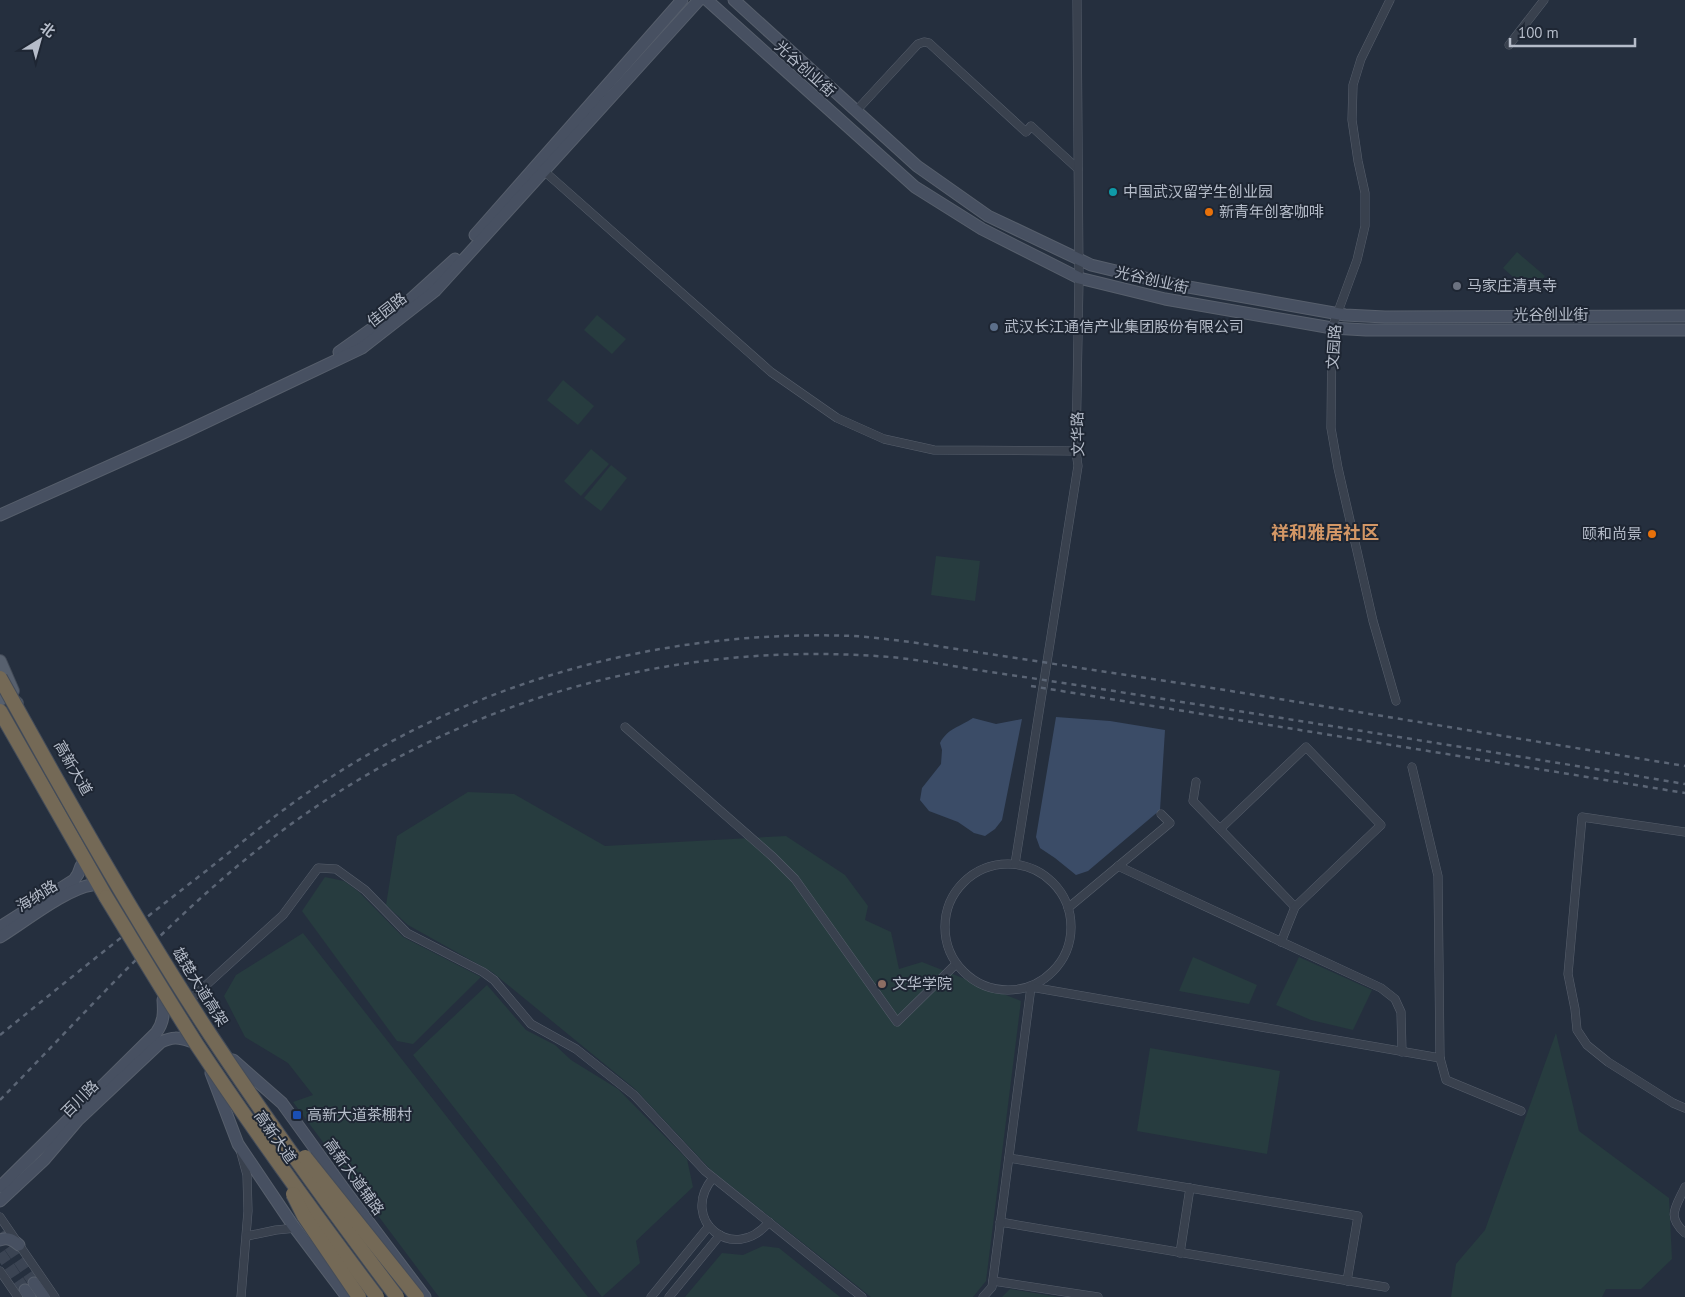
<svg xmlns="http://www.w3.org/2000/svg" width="1685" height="1297" viewBox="0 0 1685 1297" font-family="'PT Sans','Noto Sans SC',sans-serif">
	<rect width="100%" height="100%" fill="#252f3e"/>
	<g fill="#273c3f">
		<polygon points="1517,252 1545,276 1531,293 1503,268"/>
		<polygon points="597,315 626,339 612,354 584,330"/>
		<polygon points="563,380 594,406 578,425 547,400"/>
		<polygon points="591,449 609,464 581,496 564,481"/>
		<polygon points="611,465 627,478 601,511 584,498"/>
		<polygon points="936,556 980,561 975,601 931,595"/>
		<polygon points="468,792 514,794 605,846 786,836 845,875 868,906 865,920 891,932 899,969 922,962 1021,1001 986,1281 973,1297 871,1297 711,1170 635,1089 492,972 408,925 386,905 397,836"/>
		<polygon points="325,877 344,881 359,892 403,937 481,977 413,1044 397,1041 302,911"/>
		<polygon points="303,933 588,1297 439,1297 293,1102 313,1095 288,1063 245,1037 224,996 236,975"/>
		<polygon points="1193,957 1257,985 1249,1004 1179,991"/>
		<polygon points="1299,957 1372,990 1353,1030 1311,1020 1276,1005"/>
		<polygon points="487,985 526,1030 555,1045 571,1060 618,1089 687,1159 693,1187 636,1241 640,1263 602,1297 413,1055"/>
		<polygon points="1556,1033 1579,1131 1669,1198 1672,1259 1641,1289 1606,1289 1602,1297 1451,1297 1456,1264 1485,1230"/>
		<polygon points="1150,1048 1280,1071 1267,1154 1137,1131"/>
		<polygon points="763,1246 779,1248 840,1297 685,1297 722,1253 743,1255"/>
		<polygon points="1010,1289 1058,1297 1002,1297"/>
	</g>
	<g fill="#3b4c67">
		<polygon points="1056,717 1110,721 1165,730 1160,810 1088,871 1076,875 1055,858 1040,848 1036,837"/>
		<path d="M 973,718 L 996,724 L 1022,719 L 1002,820 L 995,829 L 985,836 L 974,833 L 958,822 L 929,811 L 920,800 L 922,788 L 941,764 L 942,750 L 940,743 C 948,728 960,727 973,718 Z"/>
	</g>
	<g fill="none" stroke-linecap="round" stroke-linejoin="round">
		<g stroke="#3b4453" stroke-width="11" stroke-dasharray="11 5.5" stroke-linecap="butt">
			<polyline points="0,1233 34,1283"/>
			<polyline points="0,1253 25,1290"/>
		</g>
		<g stroke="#575f6c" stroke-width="9">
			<g id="street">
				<polyline points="1390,0 1361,59 1353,85 1352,120 1358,161 1365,193 1365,226 1357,260 1332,328 1331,428 1338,468 1373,621 1396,701"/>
				<polyline points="1509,45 1544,0"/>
				<polyline points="856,111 918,44 924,42 929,43 1026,132 1031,126 1078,169"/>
				<polyline points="544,171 771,372 837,418 884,439 934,450 1076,451"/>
				<polyline points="625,727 773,857 795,879 897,1022 956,964"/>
				<polyline points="1196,782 1193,801 1295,907 1281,942"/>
				<polyline points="1220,829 1306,747 1381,825 1295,907"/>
				<polyline points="1685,832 1582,817 1568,974 1575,1009 1577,1030 1587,1045 1608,1062 1673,1103 1685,1108"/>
				<circle cx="1008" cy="927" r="63"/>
				<polyline points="1015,864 1078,466 1076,451 1079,278 1077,0"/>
				<polyline points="1118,866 1381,988 1395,999 1401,1012 1402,1052"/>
				<polyline points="1068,908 1170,823 1161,814"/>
				<polyline points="192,998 283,915 318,868 336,869 365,890 407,933 483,972 494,980 531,1024 576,1049 634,1095 705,1171 862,1297"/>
				<polyline points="1440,1058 1446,1080 1521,1111"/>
				<polyline points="241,1153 247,1175 248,1211 241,1297"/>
				<polyline points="1009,1158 1358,1216 1347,1281"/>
				<path d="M 713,1178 C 678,1220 734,1265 769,1222"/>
				<path d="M 1685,1187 C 1676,1207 1666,1216 1685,1233"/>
				<polyline points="0,1217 55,1297"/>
				<polyline points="1000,1222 1385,1287"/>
				<polyline points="247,1236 276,1230 296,1228"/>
				<polyline points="1180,1253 1190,1188"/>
				<polyline points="0,1271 18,1297"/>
				<polyline points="993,1281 1098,1297"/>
				<polyline points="651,1297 709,1226"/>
				<polyline points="669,1297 720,1235"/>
				<polyline points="983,1297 992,1287 1031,987 1440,1058 1438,876 1412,767"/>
			</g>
		</g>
		<g stroke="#575f6c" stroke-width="13">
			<g id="secondary">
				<polyline points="707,0 915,187 982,229 1079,278 1165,299 1332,328 1366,330 1685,330"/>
				<polyline points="734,0 917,166 988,216 1091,265 1166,283 1345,315 1385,317 1685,316"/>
				<polyline points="475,235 682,0"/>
				<polyline points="339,352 401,308 455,259"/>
				<polyline points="0,515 183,433 362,348 435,291 699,0"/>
				<polyline points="0,927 74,880 78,874 81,866"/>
				<path d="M 0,937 C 23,923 67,888 92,885"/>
				<polyline points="233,1060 282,1103 344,1189 425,1297"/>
				<polyline points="211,1073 238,1144 292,1224 347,1297"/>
				<path d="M 0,1187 L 156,1033 C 164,1022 164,1013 163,1000"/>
				<path d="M 0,1201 L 44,1160 L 78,1120 L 161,1042 C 172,1037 178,1037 190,1041"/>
				<path d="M 0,1240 C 8,1237 13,1240 19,1245"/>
				<polyline points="34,1283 44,1297"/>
				<polyline points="25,1290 30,1297"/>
			</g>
		</g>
		<g stroke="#424a57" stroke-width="14">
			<g id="primary">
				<polyline points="0,661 13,691"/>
				<polyline points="0,700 2,698 8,697 17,703"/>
			</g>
		</g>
		<g stroke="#444c59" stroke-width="16">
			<polyline id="highway" points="0,711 106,897"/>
		</g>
		<use href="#street" stroke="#39414e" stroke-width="8"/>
		<use href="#secondary" stroke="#475061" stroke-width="11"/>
		<use href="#primary" stroke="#57606e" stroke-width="12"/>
		<use href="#highway" stroke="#746956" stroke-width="14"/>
		<g stroke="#5b6575" stroke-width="2.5" stroke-dasharray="5 5" stroke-linecap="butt">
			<polyline points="1031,686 1685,793"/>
			<path d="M 0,1035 C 68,980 136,925 206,871 C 245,840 283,808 325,781 C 482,678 667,629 854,636 C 873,637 892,640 911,642 L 1231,691 L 1685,766"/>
			<path d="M 0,1100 C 105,993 206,876 334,795 C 499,689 694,641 890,657 C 923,660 957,667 990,672 C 1061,682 1131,694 1201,705 C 1362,731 1524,757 1685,784"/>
		</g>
		<g stroke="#444c59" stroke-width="16" stroke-linecap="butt">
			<g id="highway-bridge">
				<path d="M 0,678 C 67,799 135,920 211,1036 C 270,1125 333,1212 397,1297"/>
				<path d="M 106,897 C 136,946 166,996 197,1045 C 254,1131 315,1215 377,1297"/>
				<polyline points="305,1157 417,1297"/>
				<polyline points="293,1194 304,1216 359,1297"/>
			</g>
		</g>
		<use href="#highway-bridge" stroke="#746956" stroke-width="14"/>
	</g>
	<circle fill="#0f9aa8" stroke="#1e2633" stroke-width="2" cx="1113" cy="192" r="5"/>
	<g fill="#e8710a" stroke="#1e2633" stroke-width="2">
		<circle cx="1209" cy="212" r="5"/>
		<circle cx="1652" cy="534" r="5"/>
	</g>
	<circle fill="#6b7280" stroke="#1e2633" stroke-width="2" cx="1457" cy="286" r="5"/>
	<circle fill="#5c6f8a" stroke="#1e2633" stroke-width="2" cx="994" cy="327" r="5"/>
	<circle fill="#8d6e63" stroke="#1e2633" stroke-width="2" cx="882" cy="984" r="5"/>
	<rect fill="#1a4fb4" stroke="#1e2633" stroke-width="2" x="292" y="1110" width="10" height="10" rx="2.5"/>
	<g text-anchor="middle" stroke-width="4" stroke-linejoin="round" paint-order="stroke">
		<g font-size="15" fill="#b5bcc9" stroke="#1e2633">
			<text transform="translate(805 69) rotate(42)" y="5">光谷创业街</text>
			<text transform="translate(1152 280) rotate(13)" y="5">光谷创业街</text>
			<text transform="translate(387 310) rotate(-38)" y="5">佳园路</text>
			<text x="1551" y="320">光谷创业街</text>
			<text transform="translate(1334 347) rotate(-86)" y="5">文园路</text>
			<text transform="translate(1078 434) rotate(-91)" y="5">文华路</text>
			<text transform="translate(73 768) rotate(60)" y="5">高新大道</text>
			<text transform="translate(37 896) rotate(-32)" y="5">海纳路</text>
			<text transform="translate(200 987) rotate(58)" y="5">雄楚大道高架</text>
			<text transform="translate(80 1099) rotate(-45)" y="5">百川路</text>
			<text transform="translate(275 1137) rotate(55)" y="5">高新大道</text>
			<text transform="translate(354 1177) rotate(54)" y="5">高新大道辅路</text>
		</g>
		<g font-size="15" fill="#b5bcc9" stroke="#1e2633" text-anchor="start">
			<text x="1123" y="197">中国武汉留学生创业园</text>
			<text x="1219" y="217">新青年创客咖啡</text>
			<text x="1467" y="291">马家庄清真寺</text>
			<text x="1004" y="332">武汉长江通信产业集团股份有限公司</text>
			<text x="1642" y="539" text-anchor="end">颐和尚景</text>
			<text x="892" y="989">文华学院</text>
			<text x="307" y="1120">高新大道茶棚村</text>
		</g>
		<g font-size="18" font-weight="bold" fill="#d39766" stroke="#1e2633">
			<text x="1325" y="539">祥和雅居社区</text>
		</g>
	</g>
	<g transform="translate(40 40) rotate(37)" stroke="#1e2633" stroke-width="4" paint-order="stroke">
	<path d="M0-4L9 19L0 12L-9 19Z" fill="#b5bcc9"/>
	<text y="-8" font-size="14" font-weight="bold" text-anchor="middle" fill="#b5bcc9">北</text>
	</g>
	<path d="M1510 38v8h125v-8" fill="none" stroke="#b5bcc9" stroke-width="2.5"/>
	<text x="1518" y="38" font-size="15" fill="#b5bcc9" stroke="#1e2633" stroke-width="4" paint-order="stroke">100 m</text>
</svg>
